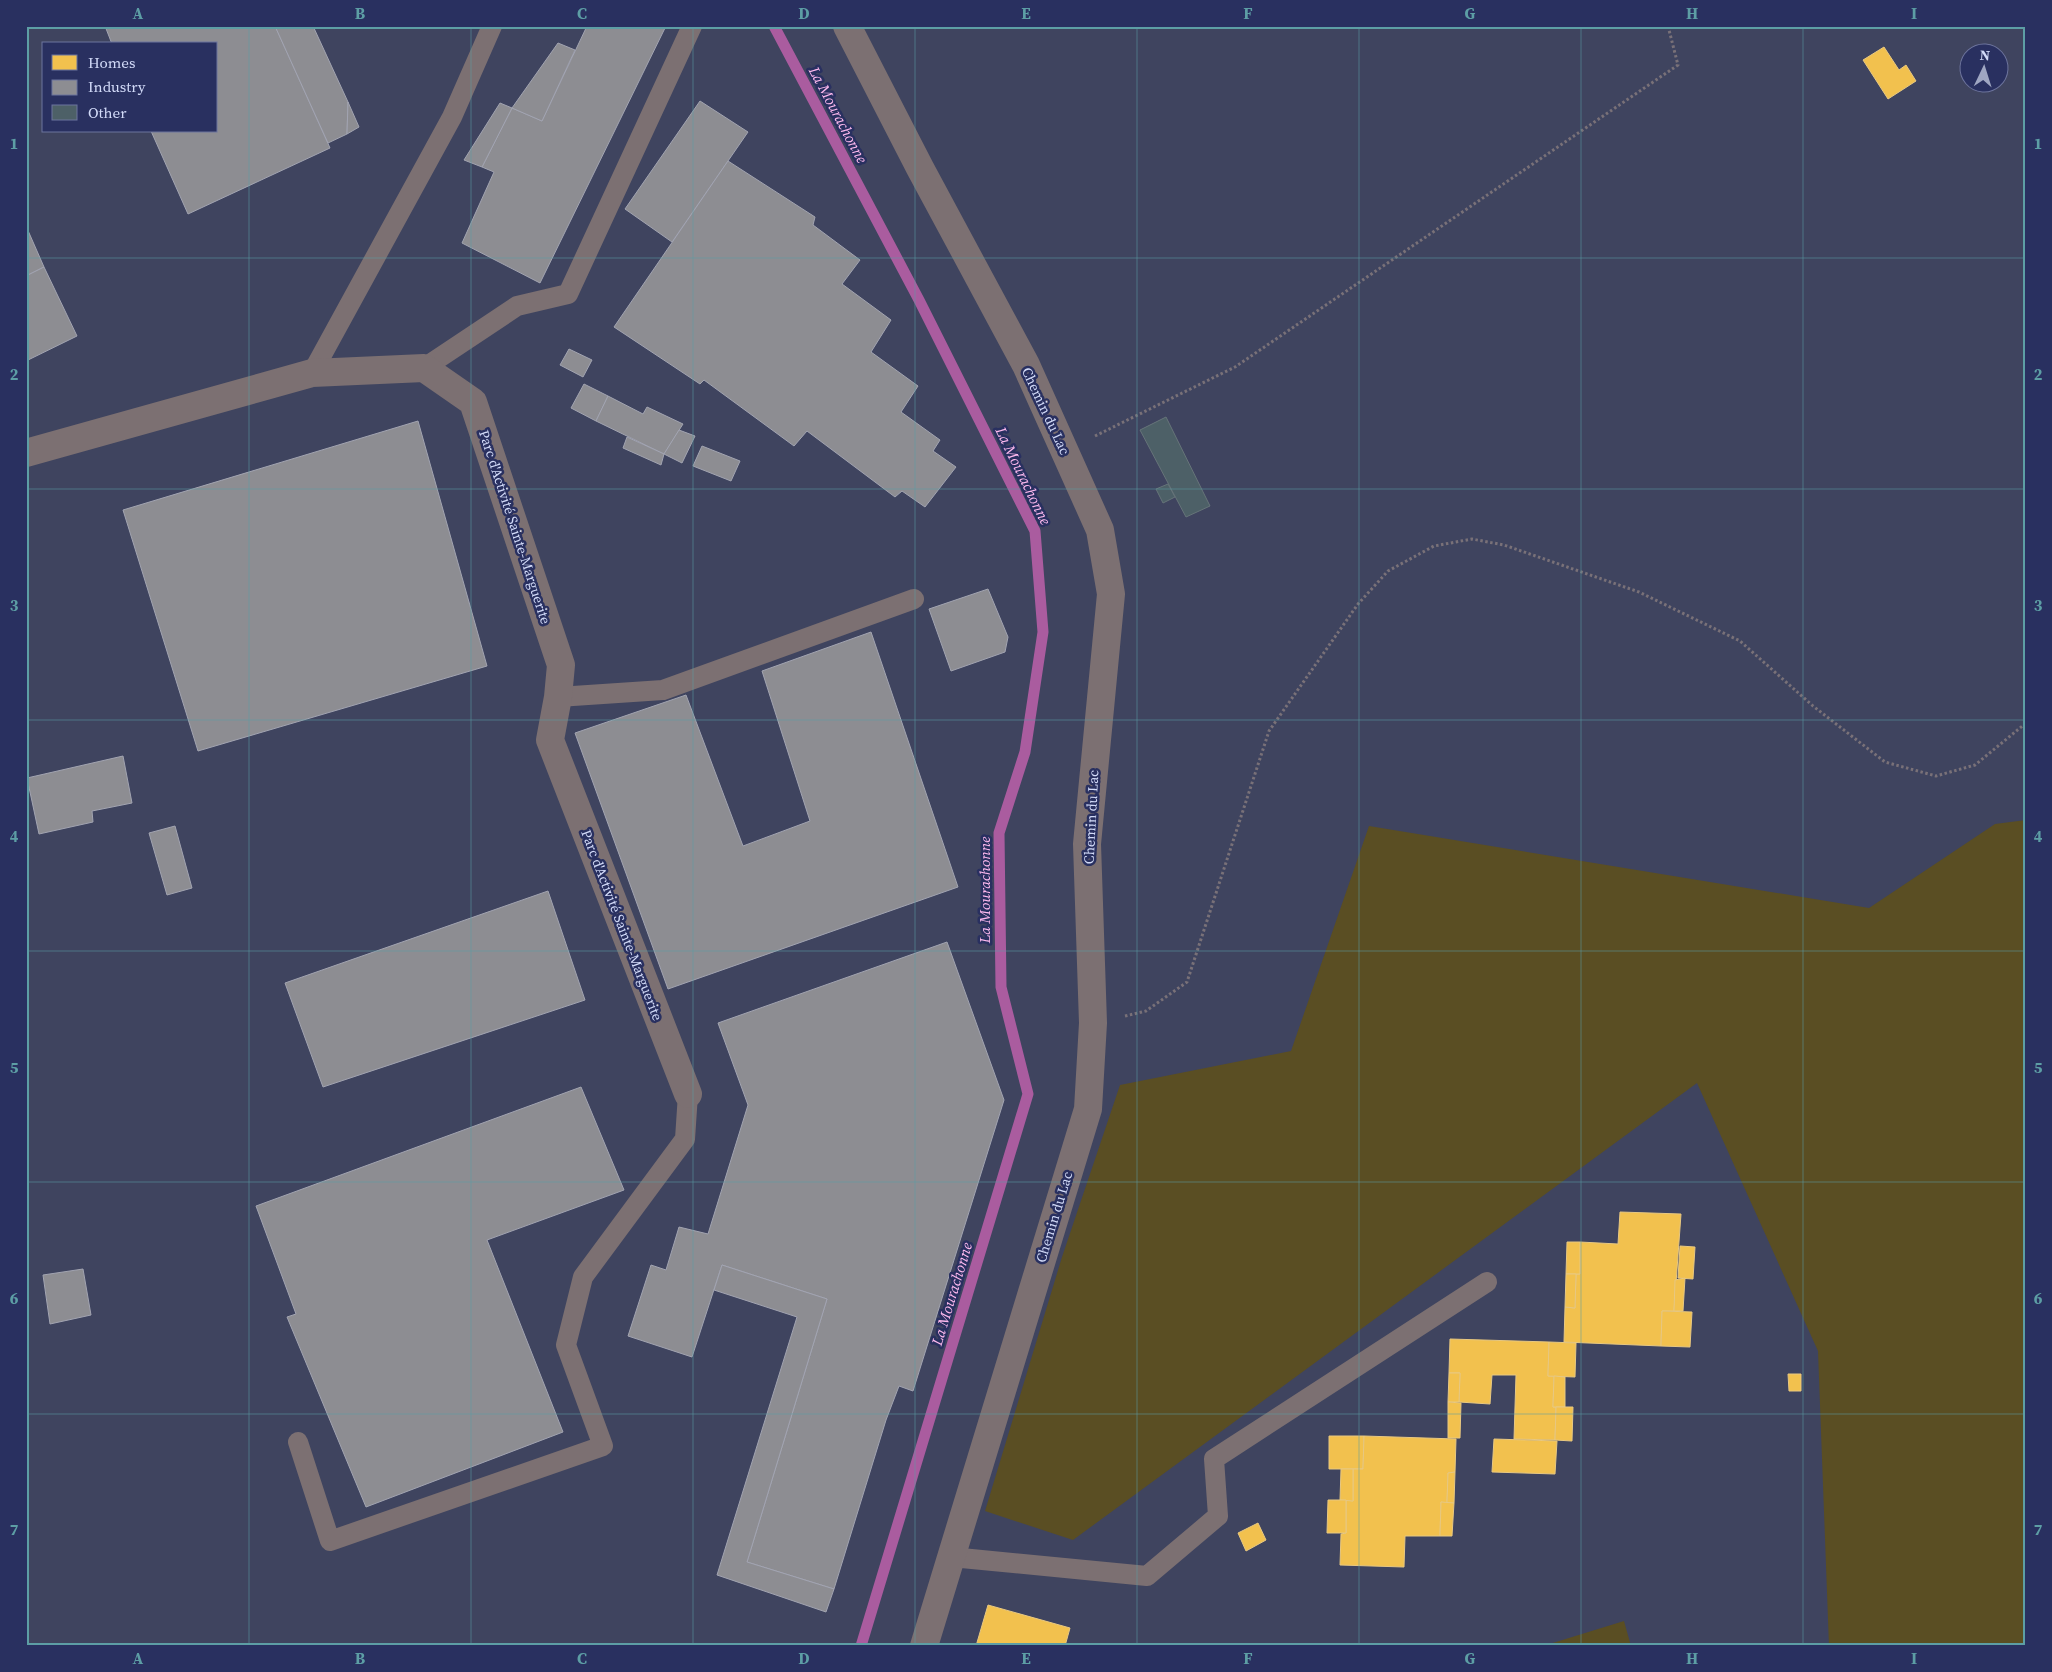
<svg xmlns="http://www.w3.org/2000/svg" width="2052" height="1672" viewBox="0 0 2052 1672" font-family="'Source Serif 4',serif">
	<rect width="100%" height="100%" fill="#3f445f"/>
	<g fill="#5a4e23">
		<polygon points="2026,820 2026,1646 1829,1646 1818,1351 1697,1083 1073,1540 985,1511 1062,1257 1120,1085 1291,1051 1369,826 1869,908 1995,824"/>
		<polygon points="1624,1621 1631,1646 1543,1646"/>
	</g>
	<g fill="#f2c14e" stroke="#e8c881">
		<polygon points="1884,47 1899,70 1906,65 1916,81 1888,99 1863,60"/>
		<polygon points="1620,1212 1681,1214 1674,1311 1662,1311 1661,1346 1564,1342 1565,1307 1575,1308 1576,1274 1580,1274 1580,1242 1618,1244"/>
		<polygon points="1567,1242 1580,1242 1580,1274 1566,1274"/>
		<polygon points="1680,1246 1695,1247 1693,1279 1678,1278"/>
		<polygon points="1566,1274 1576,1274 1575,1308 1565,1307"/>
		<polygon points="1685,1278 1683,1311 1674,1311 1675,1280"/>
		<polygon points="1662,1311 1692,1312 1690,1347 1661,1346"/>
		<polygon points="1450,1339 1549,1342 1548,1376 1554,1376 1553,1407 1556,1407 1555,1440 1514,1439 1516,1375 1492,1375 1490,1404 1459,1402 1460,1373 1449,1373"/>
		<polygon points="1549,1342 1576,1343 1575,1377 1548,1376"/>
		<polygon points="1449,1373 1460,1373 1459,1402 1448,1402"/>
		<polygon points="1788,1374 1801,1374 1801,1391 1789,1391"/>
		<polygon points="1554,1376 1565,1377 1565,1407 1553,1407"/>
		<polygon points="1448,1402 1461,1403 1460,1438 1448,1438"/>
		<polygon points="1556,1407 1573,1407 1572,1441 1555,1440"/>
		<polygon points="1329,1436 1364,1436 1363,1469 1329,1469"/>
		<polygon points="1364,1436 1456,1439 1455,1472 1448,1473 1447,1503 1441,1502 1440,1536 1405,1536 1404,1567 1340,1565 1341,1534 1346,1533 1346,1500 1353,1501 1353,1469 1363,1469"/>
		<polygon points="1494,1439 1557,1441 1555,1474 1492,1472"/>
		<polygon points="1341,1469 1353,1469 1353,1501 1340,1500"/>
		<polygon points="1455,1472 1454,1503 1447,1503 1448,1473"/>
		<polygon points="1328,1500 1346,1500 1346,1533 1327,1533"/>
		<polygon points="1441,1502 1454,1503 1452,1536 1440,1536"/>
		<polygon points="1258,1523 1266,1540 1246,1551 1238,1533"/>
		<polygon points="988,1605 1070,1628 1065,1646 976,1646"/>
	</g>
	<g fill="#8d8d92" stroke="#a2a4b1">
		<polygon points="105,26 275,26 330,148 188,214 151,131 216,131 216,44 112,44"/>
		<polygon points="275,26 313,26 348,102 347,134 328,143"/>
		<polygon points="587,26 666,26 540,283 462,243 494,172 482,167 512,108 542,121"/>
		<polygon points="558,43 575,50 542,121 512,108"/>
		<polygon points="700,101 748,132 672,242 625,209"/>
		<polygon points="348,102 359,127 347,134"/>
		<polygon points="500,103 512,108 482,167 464,160"/>
		<polygon points="728,161 815,217 813,225 860,260 842,284 891,320 871,352 918,386 901,412 940,440 933,451 956,467 925,507 902,491 895,497 807,431 794,446 704,380 700,384 614,327"/>
		<polygon points="26,226 44,267 26,276"/>
		<polygon points="44,267 77,336 26,361 26,276"/>
		<polygon points="569,349 592,360 583,377 560,365"/>
		<polygon points="584,384 608,396 596,421 571,408"/>
		<polygon points="608,396 643,414 647,407 683,424 664,454 596,421"/>
		<polygon points="418,421 487,666 198,751 123,510"/>
		<polygon points="679,430 695,436 682,463 664,454"/>
		<polygon points="627,437 664,454 661,465 623,448"/>
		<polygon points="702,446 740,461 731,481 693,466"/>
		<polygon points="988,589 1008,637 1005,652 951,671 929,609"/>
		<polygon points="871,632 958,887 668,989 575,733 686,695 743,846 810,821 762,671"/>
		<polygon points="123,756 132,803 92,811 93,822 39,834 27,778"/>
		<polygon points="175,826 192,888 167,895 149,833"/>
		<polygon points="548,891 585,1000 323,1087 285,983"/>
		<polygon points="947,942 1004,1100 913,1391 899,1386 886,1420 834,1589 747,1562 827,1299 722,1265 692,1357 628,1336 651,1265 666,1270 679,1227 708,1234 748,1105 718,1023"/>
		<polygon points="581,1087 624,1190 487,1240 563,1432 366,1507 287,1317 296,1314 256,1206"/>
		<polygon points="722,1265 827,1299 747,1562 834,1589 826,1612 717,1575 797,1317 714,1290"/>
		<polygon points="83,1269 91,1315 50,1324 43,1275"/>
	</g>
	<g fill="none" stroke-linecap="round" stroke-linejoin="round">
		<polyline stroke="#aa5c9f" stroke-width="11" points="774,26 919,300 1035,531 1043,632 1025,752 999,833 1001,987 1028,1094 861,1646"/>
	</g>
	<g fill="#4d6067" stroke="#667479">
		<polygon points="1166,417 1210,506 1186,517 1140,430"/>
		<polygon points="1168,484 1175,497 1163,503 1156,489"/>
	</g>
	<g fill="none" stroke-linecap="round" stroke-linejoin="round">
		<g stroke="#797178" stroke-width="3" stroke-dasharray="2.5 2.5" stroke-linecap="butt">
			<polyline points="1095,436 1235,367 1678,65 1668,26"/>
			<polyline points="1125,1016 1146,1011 1187,982 1269,731 1358,604 1388,571 1434,546 1472,539 1504,545 1639,592 1740,641 1813,706 1885,762 1936,776 1975,765 2026,723"/>
		</g>
		<g stroke="#7c7072" stroke-width="20">
			<polyline points="424,368 517,306 568,294 692,26"/>
			<polyline points="312,373 452,117 492,26"/>
			<polyline points="558,697 663,690 914,599"/>
			<polyline points="298,1442 330,1541 603,1446 566,1345 583,1277 685,1139 688,1094"/>
			<polyline points="951,1557 1147,1576 1218,1516 1214,1459 1487,1282"/>
		</g>
		<g stroke="#7c7072" stroke-width="28">
			<polyline points="847,26 920,168 1026,365 1100,530 1111,594 1087,844 1093,1023 1088,1109 924,1646"/>
			<polyline points="26,453 312,373 424,368 473,402 561,665 558,697 550,740 688,1094"/>
		</g>
	</g>
	<path fill="none" stroke="#5d9ea5" stroke-width="1" stroke-opacity="0.55" d="M 249,26 L 249,1646M 471,26 L 471,1646M 693,26 L 693,1646M 915,26 L 915,1646M 1137,26 L 1137,1646M 1359,26 L 1359,1646M 1581,26 L 1581,1646M 1803,26 L 1803,1646M 26,258 L 2026,258M 26,489 L 2026,489M 26,720 L 2026,720M 26,951 L 2026,951M 26,1182 L 2026,1182M 26,1414 L 2026,1414"/>
	<g text-anchor="middle" stroke-width="5" stroke-linejoin="round" paint-order="stroke">
		<g font-size="14" fill="#d2daf8" stroke="#293060">
			<text transform="translate(1046 411) rotate(65)" y="5">Chemin du Lac</text>
			<text transform="translate(515 527) rotate(72)" y="5">Parc d'Activité Sainte-Marguerite</text>
			<text transform="translate(1091 817) rotate(-87)" y="5">Chemin du Lac</text>
			<text transform="translate(622 925) rotate(69)" y="5">Parc d'Activité Sainte-Marguerite</text>
			<text transform="translate(1054 1217) rotate(-73)" y="5">Chemin du Lac</text>
		</g>
		<g font-size="15" font-style="italic" fill="#fdb9ee" stroke="#293060">
			<text transform="translate(838 115) rotate(62)" y="5">La Mourachonne</text>
			<text transform="translate(1023 476) rotate(64)" y="5">La Mourachonne</text>
			<text transform="translate(985 890) rotate(-90)" y="5">La Mourachonne</text>
			<text transform="translate(952 1294) rotate(-73)" y="5">La Mourachonne</text>
		</g>
	</g>
	<rect width="2052" height="1672" fill="none" stroke="#293060" stroke-width="55"/>
	<rect x="42" y="42" width="175" height="90" fill="#293060" stroke="#6d749d"/>
	<rect x="52" y="55" width="25" height="15" fill="#f2c14e" stroke="#6d749d"/>
	<text x="88" y="68" font-size="15" fill="#d2daf8">Homes</text>
	<rect x="52" y="80" width="25" height="15" fill="#8d8d92" stroke="#6d749d"/>
	<text x="88" y="92" font-size="15" fill="#d2daf8">Industry</text>
	<rect x="52" y="105" width="25" height="15" fill="#4d6067" stroke="#6d749d"/>
	<text x="88" y="118" font-size="15" fill="#d2daf8">Other</text>
	<g transform="translate(1984 68) rotate(4)"><circle r="24" fill="#293060" stroke="#6d749d"/>
	<path d="M0-4L9 19L0 12L-9 19Z" fill="#9fa6c2"/>
	<text y="-8" font-size="14" font-weight="bold" text-anchor="middle" fill="#d2daf8">N</text>
	</g>
	<rect x="28" y="28" width="1996" height="1616" fill="none" stroke="#5d9ea5" stroke-width="2"/>
	<g font-size="16" text-anchor="middle" font-weight="bold" fill="#5d9ea5">
		<text x="138" y="19">A</text>
		<text x="360" y="19">B</text>
		<text x="582" y="19">C</text>
		<text x="804" y="19">D</text>
		<text x="1026" y="19">E</text>
		<text x="1248" y="19">F</text>
		<text x="1470" y="19">G</text>
		<text x="1692" y="19">H</text>
		<text x="1914" y="19">I</text>
		<text x="14" y="149">1</text>
		<text x="2038" y="149">1</text>
		<text x="14" y="380">2</text>
		<text x="2038" y="380">2</text>
		<text x="14" y="611">3</text>
		<text x="2038" y="611">3</text>
		<text x="14" y="842">4</text>
		<text x="2038" y="842">4</text>
		<text x="14" y="1073">5</text>
		<text x="2038" y="1073">5</text>
		<text x="14" y="1304">6</text>
		<text x="2038" y="1304">6</text>
		<text x="14" y="1535">7</text>
		<text x="2038" y="1535">7</text>
		<text x="138" y="1664">A</text>
		<text x="360" y="1664">B</text>
		<text x="582" y="1664">C</text>
		<text x="804" y="1664">D</text>
		<text x="1026" y="1664">E</text>
		<text x="1248" y="1664">F</text>
		<text x="1470" y="1664">G</text>
		<text x="1692" y="1664">H</text>
		<text x="1914" y="1664">I</text>
	</g>
</svg>
